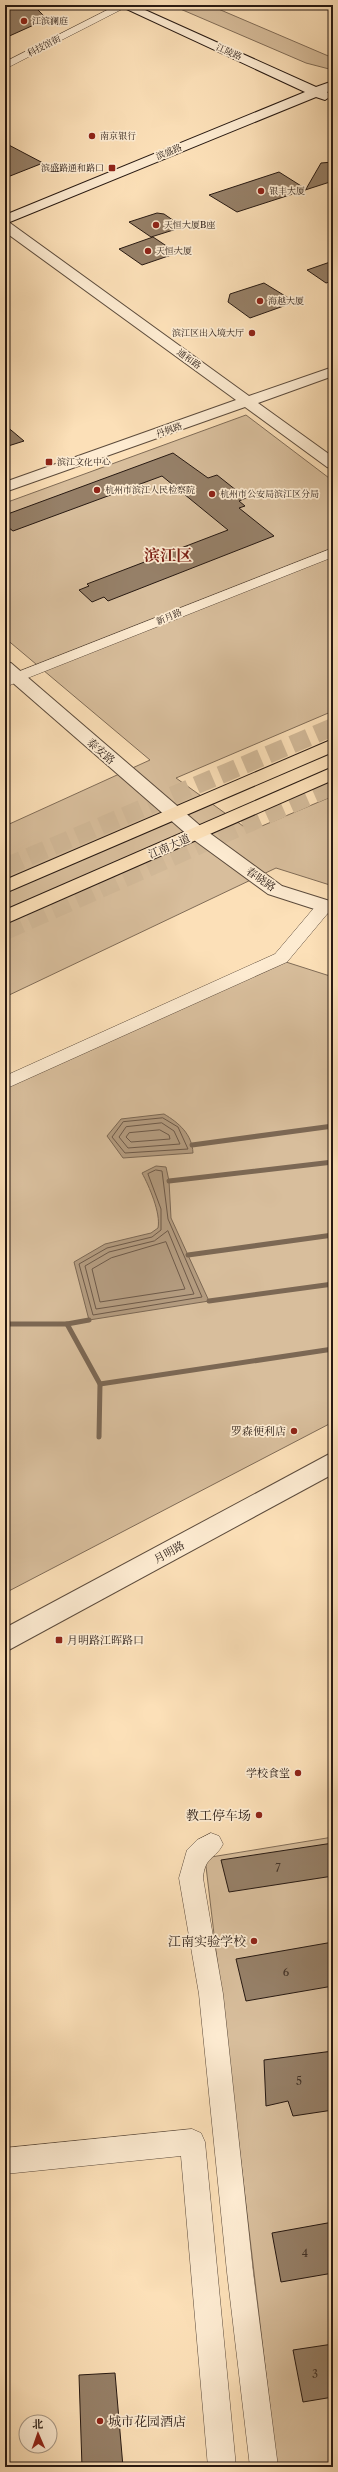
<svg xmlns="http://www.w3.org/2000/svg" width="338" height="2472" viewBox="0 0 338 2472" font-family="'Libre Caslon Text','Noto Serif SC',serif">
	<rect width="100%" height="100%" fill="#fce0b8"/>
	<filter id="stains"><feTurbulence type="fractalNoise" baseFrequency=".005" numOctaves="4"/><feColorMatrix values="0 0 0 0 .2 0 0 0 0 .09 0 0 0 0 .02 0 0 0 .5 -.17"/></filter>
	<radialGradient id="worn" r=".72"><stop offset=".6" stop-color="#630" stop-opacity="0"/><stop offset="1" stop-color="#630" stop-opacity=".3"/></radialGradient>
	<g fill="#d8be9c" stroke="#806c57">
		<polygon points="171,5 209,5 333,58 333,70 306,63"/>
		<polygon points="246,415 333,481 333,711 176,778 250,831 333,796 333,886 276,868 5,997 5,826 150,760 5,638 5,503"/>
		<polygon points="286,962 333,977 333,1422 5,1593 5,1088"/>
		<polygon points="333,1837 333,2467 277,2467 205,1858"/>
	</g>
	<g fill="#b49c80" stroke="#7c6854">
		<path d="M 164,1114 C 179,1123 192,1134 193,1153 L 123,1158 L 107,1136 L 121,1119 Z"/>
		<path d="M 156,1166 L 166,1167 L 169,1181 L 171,1218 L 209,1301 L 89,1320 L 74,1262 L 105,1244 L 151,1233 L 158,1228 C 161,1213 149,1186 142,1173 Z"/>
	</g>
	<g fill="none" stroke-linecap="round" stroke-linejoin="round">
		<g stroke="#6e5a49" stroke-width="1">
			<polygon points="163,1118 178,1127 188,1149 125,1153 112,1137 123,1122"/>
			<polygon points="162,1123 174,1131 180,1144 128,1148 119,1137 126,1127"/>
			<polygon points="160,1130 169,1135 170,1139 131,1142 126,1137 129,1133"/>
			<polygon points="156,1170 162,1171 168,1219 202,1297 93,1315 79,1264 107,1248 152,1237 161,1230 161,1209 148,1174"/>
			<polygon points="168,1231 194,1294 96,1309 85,1266 109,1252 154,1241"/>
			<polygon points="166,1242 185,1289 100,1302 92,1269 111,1258"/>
		</g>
		<g stroke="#7c6854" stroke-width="5">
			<polyline points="192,1145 333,1126"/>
			<polyline points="169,1181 333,1162"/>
			<polyline points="188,1255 333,1235"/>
			<polyline points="209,1301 333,1284"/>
			<polyline points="89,1320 67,1324 100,1384 99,1437"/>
			<polyline points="5,1324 67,1324"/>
			<polyline points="100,1384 333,1349"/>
		</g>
	</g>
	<g fill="#968068" stroke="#271912">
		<polygon points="5,5 33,5 47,19 5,38"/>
		<polygon points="5,143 43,163 5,178"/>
		<polygon points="333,162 333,181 237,212 209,195 279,172 306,189 321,163"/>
		<polygon points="157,213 164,214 183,227 151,237 129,222"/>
		<polygon points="153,237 177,253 142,265 119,249"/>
		<polygon points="333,261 333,281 326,283 307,270"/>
		<polygon points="264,283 295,302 250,318 228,302 230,294"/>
		<polygon points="5,425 24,441 5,447"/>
		<polygon points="173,453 208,478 217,475 246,498 239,501 245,506 239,508 274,536 108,601 104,597 92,602 79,590 89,586 87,584 228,530 162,476 13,531 5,525 5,515"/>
		<polygon points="333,1843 333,1876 229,1892 221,1860"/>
		<polygon points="333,1942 333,1986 246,2001 236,1959"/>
		<polygon points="333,2051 333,2110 293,2116 288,2101 266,2106 264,2060"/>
		<polygon points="333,2222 333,2273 281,2282 272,2233"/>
		<polygon points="333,2344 333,2397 303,2402 293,2350"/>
		<polygon points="115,2373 123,2467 82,2467 79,2375"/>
	</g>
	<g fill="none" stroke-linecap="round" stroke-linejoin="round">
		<g stroke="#d1b897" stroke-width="18" stroke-dasharray="18 8" stroke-linecap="butt">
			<polyline points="5,867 333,727"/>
			<polyline points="5,931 333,786"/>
		</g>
		<g stroke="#5c4b3c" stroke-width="1">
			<g id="minor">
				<polygon points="117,5 130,5 5,69 5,62"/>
				<polygon points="333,548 333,557 5,687 5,677"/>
				<polygon points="325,900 331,902 333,907 287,962 5,1089 5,1076 275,954 319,902"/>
				<path d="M 211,1833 L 219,1836 L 223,1844 C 215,1860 205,1856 203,1878 L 223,1994 L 253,2272 L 278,2467 L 250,2467 L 227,2272 L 199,1994 L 179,1878 L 187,1850 L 197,1840 Z"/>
				<polygon points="192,2129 201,2133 205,2142 236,2467 208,2467 181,2156 5,2174 5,2148"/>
			</g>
		</g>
		<g stroke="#5c4b3c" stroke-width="2">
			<g id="tertiary">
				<polygon points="5,222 10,223 249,396 333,367 333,376 258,403 333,457 333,469 327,467 245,407 5,492 5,482 236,400 5,232"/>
				<polygon points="5,662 11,663 204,829 282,886 333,902 333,915 268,894 190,837 5,676"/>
				<polygon points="333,1452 333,1474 5,1652 5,1628"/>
			</g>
		</g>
		<g stroke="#271912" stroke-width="2">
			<polygon id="secondary" points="118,5 134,5 316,87 333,81 333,90 327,92 331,96 325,100 316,97 5,224 5,215 305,92"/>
		</g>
		<g stroke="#271912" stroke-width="2">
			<g id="primary">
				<polygon points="333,739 333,752 5,893 5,880"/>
				<polygon points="333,767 333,780 5,924 5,910"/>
			</g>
		</g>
		<use href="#minor" fill="#fdebd1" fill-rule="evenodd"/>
		<use href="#tertiary" fill="#fdebd1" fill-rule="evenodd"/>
		<use href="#secondary" fill="#fdebd1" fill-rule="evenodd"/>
		<use href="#primary" fill="#fce0b8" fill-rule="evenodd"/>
	</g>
	<g fill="#8f2418" stroke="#fdebd1" stroke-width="1.5">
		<circle cx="24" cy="21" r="4"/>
		<circle cx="92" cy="136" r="4"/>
		<rect x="108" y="164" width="8" height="8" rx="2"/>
		<circle cx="261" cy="191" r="4"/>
		<circle cx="156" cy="225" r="4"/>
		<circle cx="148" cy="251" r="4"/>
		<circle cx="260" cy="301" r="4"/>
		<circle cx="252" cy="333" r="4"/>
		<rect x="45" y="458" width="8" height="8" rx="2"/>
		<circle cx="97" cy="490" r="4"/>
		<circle cx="212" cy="494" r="4"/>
		<circle cx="294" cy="1431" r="4"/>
		<rect x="55" y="1636" width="8" height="8" rx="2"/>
		<circle cx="298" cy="1773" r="4"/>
		<circle cx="259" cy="1815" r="4"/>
		<circle cx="254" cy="1941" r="4"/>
		<circle cx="100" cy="2421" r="4"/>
	</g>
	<g text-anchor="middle" stroke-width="3.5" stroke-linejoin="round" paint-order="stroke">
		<g font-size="9" fill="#271912" stroke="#fdebd1" text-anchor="start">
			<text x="32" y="24">江滨澜庭</text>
			<text x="100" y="139">南京银行</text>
			<text x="104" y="171" text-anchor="end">滨盛路通和路口</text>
			<text x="269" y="194">银丰大厦</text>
			<text x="164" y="228">天恒大厦B座</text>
			<text x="156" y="254">天恒大厦</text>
			<text x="268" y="304">海越大厦</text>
			<text x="244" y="336" text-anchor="end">滨江区出入境大厅</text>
			<text x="57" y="465">滨江文化中心</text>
			<text x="105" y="493">杭州市滨江人民检察院</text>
			<text x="220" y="497">杭州市公安局滨江区分局</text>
		</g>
		<g font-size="9" fill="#271912" stroke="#fdebd1">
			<text transform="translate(44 46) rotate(-27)" y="3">科技馆街</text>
			<text transform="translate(229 52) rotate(24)" y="3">江陵路</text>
			<text transform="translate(169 152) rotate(-22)" y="3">滨盛路</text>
			<text transform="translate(189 359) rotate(36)" y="3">通和路</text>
			<text transform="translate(169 430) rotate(-19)" y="3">丹枫路</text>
			<text transform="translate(169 617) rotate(-23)" y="3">新月路</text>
		</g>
		<g font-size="11" fill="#271912" stroke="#fdebd1">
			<text transform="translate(101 751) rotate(41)" y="4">泰安路</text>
			<text transform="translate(169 846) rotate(-24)" y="4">江南大道</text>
			<text transform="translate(261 879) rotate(34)" y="4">春晓路</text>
			<text transform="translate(169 1552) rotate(-29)" y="4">月明路</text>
		</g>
		<g font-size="11" fill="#271912" stroke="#fdebd1" text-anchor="end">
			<text x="286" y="1435">罗森便利店</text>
			<text x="67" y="1644" text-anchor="start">月明路江晖路口</text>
			<text x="290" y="1777">学校食堂</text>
		</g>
		<g font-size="11" fill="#433328">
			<text x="278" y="1872">7</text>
			<text x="286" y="1976">6</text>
			<text x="299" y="2085">5</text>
			<text x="305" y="2257">4</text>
			<text x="315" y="2378">3</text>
		</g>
		<g font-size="13" fill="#271912" stroke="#fdebd1" text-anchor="end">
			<text x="251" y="1820">教工停车场</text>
			<text x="246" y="1946">江南实验学校</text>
			<text x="108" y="2426" text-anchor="start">城市花园酒店</text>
		</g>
		<g font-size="16" font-weight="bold" fill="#7a1f14" stroke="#fdebd1">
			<text x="168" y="561">滨江区</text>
		</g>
	</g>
	<rect width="338" height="2472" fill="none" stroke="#fce0b8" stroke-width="20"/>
	<rect x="6" y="6" width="326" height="2460" fill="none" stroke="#271912" stroke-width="2"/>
	<rect x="10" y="10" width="318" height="2452" fill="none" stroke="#271912"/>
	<g transform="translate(38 2434) rotate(358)"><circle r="19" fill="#fdebd1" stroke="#a79785"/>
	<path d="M0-3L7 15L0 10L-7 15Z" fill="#8f2418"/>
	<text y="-6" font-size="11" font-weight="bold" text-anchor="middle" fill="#271912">北</text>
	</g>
	<rect width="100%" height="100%" filter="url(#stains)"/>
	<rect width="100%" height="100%" fill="url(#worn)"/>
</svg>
